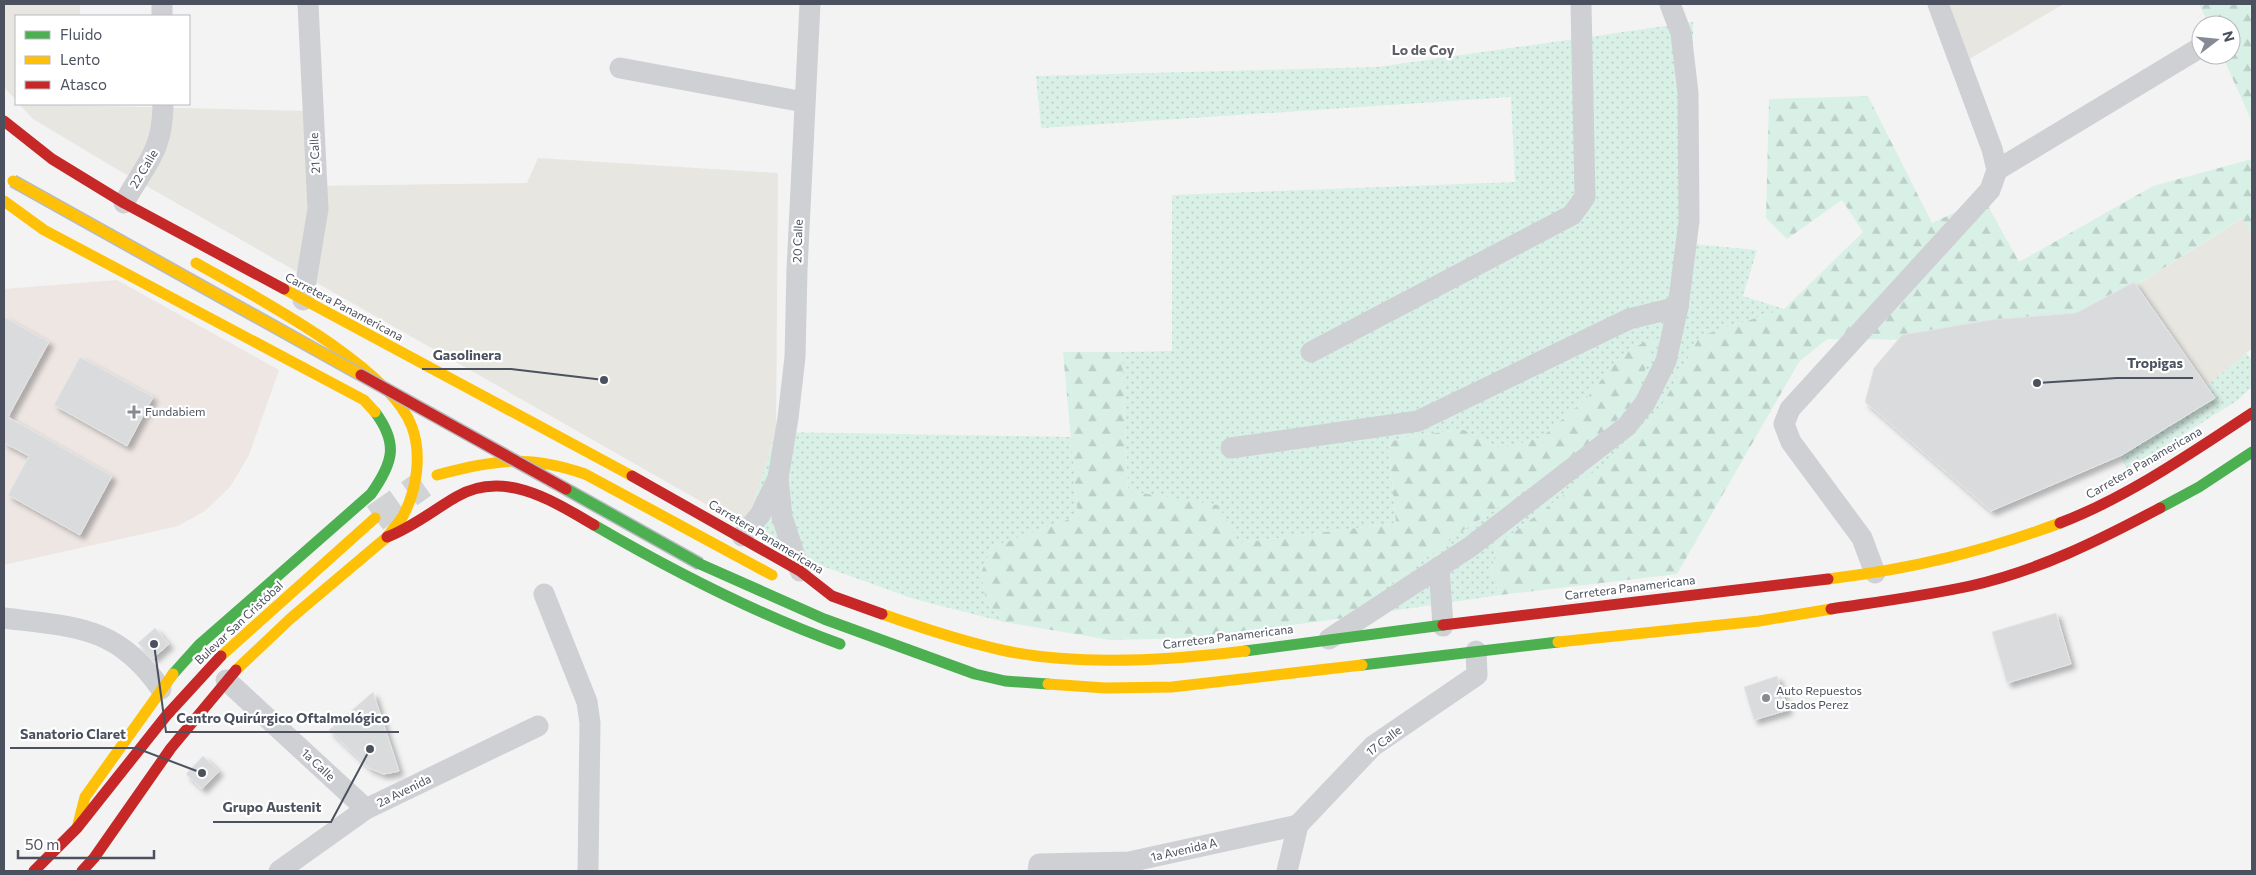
<svg xmlns="http://www.w3.org/2000/svg" width="2256" height="875" viewBox="0 0 2256 875" font-family="Commissioner,sans-serif">
	<defs>
		<pattern id="grass-dots" width="8" height="8" patternUnits="userSpaceOnUse" patternTransform="scale(1.25)"><rect width="8" height="8" fill="#d9f0e7"/><path d="M2 2h.1M6 6h.1" fill="none" stroke="#bcd0c9" stroke-width="1.8" stroke-linecap="round"/></pattern>
		<pattern id="forest-firs" width="22" height="20" patternUnits="userSpaceOnUse" patternTransform="scale(1.25)"><rect width="22" height="20" fill="#d9f0e7"/><path d="M5 1l3.5 6h-7zM16 11l3.5 6h-7z" fill="#bcd0c9"/></pattern>
		<filter id="shadow"><feDropShadow dx="4.5" dy="4.5" stdDeviation="2.5" flood-color="#0004"/></filter>
	</defs>
	<rect width="100%" height="100%" fill="#f3f3f3"/>
	<g fill="#e7e6e1">
		<polygon points="4,4 80,4 80,16 16,16 16,100 4,87"/>
		<polygon points="1936,4 2064,4 1966,61"/>
		<polygon points="19,104 308,111 308,186 527,183 538,158 778,173 776,432 746,527 120,171 33,119"/>
		<polygon points="2243,218 2252,234 2252,275 2250,277 2252,281 2252,348 2178,410 2104,306"/>
	</g>
	<polygon fill="#ede6e3" points="117,280 279,370 249,455 230,487 205,511 178,526 4,565 4,289"/>
	<g fill="url(#grass-dots)">
		<polygon points="1693,22 1693,244 1757,250 1743,296 1784,309 1700,336 1656,416 1610,460 1497,545 1491,573 1500,595 1344,618 1468,527 1590,448 1621,355 1587,398 1542,437 1501,449 1464,430 1417,435 1388,442 1396,523 1239,543 1218,505 1128,492 1122,352 1172,351 1172,195 1515,182 1511,97 1041,128 1036,76 1378,67"/>
		<polygon points="2246,353 2252,360 2252,387 2238,400 2127,470 2117,448 2178,410"/>
		<polygon points="776,432 1071,437 1078,516 992,547 981,573 986,601 1004,622 914,599 822,566 746,527"/>
	</g>
	<g fill="url(#forest-firs)">
		<polygon points="2199,4 2252,4 2252,122 2222,55 2231,55 2231,25 2209,25"/>
		<polygon points="1868,96 1932,223 1984,199 2019,262 2153,186 2252,159 2252,234 2242,218 2049,341 1827,339 1799,362 1677,574 1500,595 1491,573 1497,545 1610,460 1656,416 1700,336 1784,309 1863,232 1842,200 1787,239 1766,218 1769,99"/>
		<polygon points="1657,335 1634,402 1590,448 1468,527 1344,618 1196,638 1110,640 1004,622 986,601 981,573 992,547 1078,516 1063,352 1122,352 1128,491 1218,505 1239,543 1396,523 1388,442 1417,435 1464,430 1501,449 1542,437 1587,398 1621,355"/>
	</g>
	<g fill="#dadbdd" stroke="#e4e5e6" filter="url(#shadow)">
		<polygon points="2134,282 2215,398 2122,455 1991,511 1865,402 1874,368 1902,335 1989,320 2076,313"/>
		<polygon points="4,317 49,342 8,417 112,476 80,535 8,495 29,456 4,443"/>
		<polygon points="80,357 153,397 127,446 54,405"/>
		<polygon points="2056,613 2071,664 2007,683 1992,632"/>
		<polygon points="155,628 169,644 153,658 138,643"/>
		<polygon points="1777,676 1788,710 1754,720 1744,687"/>
		<polygon points="373,692 399,771 390,773 383,774 369,768 329,730"/>
		<polygon points="203,756 219,771 202,789 186,774"/>
	</g>
	<g fill="none" stroke-linecap="round" stroke-linejoin="round">
		<polyline stroke="#d1d3d5" stroke-width="28" stroke-dasharray="28 14" stroke-linecap="butt" points="375,518 423,484"/>
		<g stroke="#cfd0d3" stroke-width="21">
			<polyline points="162,4 162,16"/>
			<polyline points="620,68 804,102"/>
			<polyline points="1997,170 2201,47"/>
			<path d="M 124,203 C 145,164 163,152 163,104"/>
			<polyline points="303,300 318,209 308,4"/>
			<polyline points="1311,352 1572,215 1585,197 1581,4"/>
			<polyline points="1231,448 1418,421 1629,319 1678,307"/>
			<polyline points="778,478 782,517 800,571"/>
			<polyline points="742,536 760,515 778,478 788,418 795,357 797,270 810,4"/>
			<polyline points="1439,567 1443,626"/>
			<polyline points="1875,573 1862,538 1791,442 1784,424 1790,409 1990,190 1997,170 1992,149 1938,4"/>
			<polyline points="544,594 587,702 590,723 588,871"/>
			<path d="M 4,618 C 74,627 117,625 161,689"/>
			<polyline points="1329,639 1470,547 1627,426 1645,403 1666,361 1678,307 1689,221 1688,93 1681,33 1670,4"/>
			<polyline points="226,680 366,809"/>
			<polyline points="279,871 366,809 538,726"/>
			<polyline points="1038,871 1039,864 1129,862 1298,825"/>
			<polyline points="1287,871 1298,825 1373,746 1477,675 1476,651"/>
		</g>
		<g stroke="#4caf50" stroke-width="11">
			<polyline points="2160,508 2199,487 2252,452"/>
			<path d="M 594,525 C 673,571 754,613 840,644"/>
			<polyline points="700,564 824,619 975,674 1005,681 1048,684"/>
			<polyline points="1245,651 1443,625"/>
			<polyline points="1362,665 1558,642"/>
			<path d="M 173,674 L 199,645 L 371,494 C 393,463 399,444 375,412"/>
		</g>
		<g stroke="#ffc107" stroke-width="11">
			<polyline points="4,201 44,230 364,400 375,412"/>
			<path d="M 196,263 C 252,295 390,366 412,427 C 422,454 417,490 403,516 C 399,523 392,530 387,537"/>
			<polyline points="284,289 632,476"/>
			<path d="M 437,475 C 496,460 526,454 585,474 L 772,575"/>
			<path d="M 1828,579 C 1911,569 1982,552 2060,523"/>
			<path d="M 882,614 C 922,628 964,642 1006,651 C 1078,666 1172,660 1245,651"/>
			<polyline points="1558,642 1759,621 1831,609"/>
			<polyline points="221,656 375,518"/>
			<polyline points="236,670 291,618 387,537"/>
			<polyline points="1048,684 1105,688 1172,687 1362,665"/>
			<polyline points="77,828 85,797 173,674"/>
		</g>
		<g stroke="#c62828" stroke-width="11">
			<polyline points="4,121 52,159 124,203 284,289"/>
			<polyline points="632,476 800,571 832,596 882,614"/>
			<path d="M 2060,523 C 2128,497 2191,453 2252,413"/>
			<path d="M 387,537 C 413,527 432,511 456,497 C 503,469 552,500 594,525"/>
			<path d="M 1831,609 C 1877,602 1924,596 1970,586 C 2038,571 2100,540 2160,508"/>
			<polyline points="1443,625 1828,579"/>
			<polyline points="34,871 77,828 166,716 221,656"/>
			<polyline points="82,871 94,858 171,748 236,670"/>
		</g>
		<g stroke="#b8bac2" stroke-width="14" stroke-linecap="butt">
			<polyline id="fast-bridge" points="566,489 700,564"/>
		</g>
		<g stroke="#b8bac2" stroke-width="14" stroke-linecap="butt">
			<polyline id="slow-bridge" points="13,181 361,375"/>
		</g>
		<g stroke="#b8bac2" stroke-width="14" stroke-linecap="butt">
			<polyline id="jam-bridge" points="361,375 566,489"/>
		</g>
		<use href="#fast-bridge" stroke="#4caf50" stroke-width="11"/>
		<use href="#slow-bridge" stroke="#ffc107" stroke-width="11"/>
		<use href="#jam-bridge" stroke="#c62828" stroke-width="11"/>
	</g>
	<g fill="#868a92" stroke="#fff" stroke-width="2">
		<path d="M131.5 404.5h5v5h5v5h-5v5h-5v-5h-5v-5h5z"/>
		<circle cx="1766" cy="698" r="5"/>
	</g>
	<g text-anchor="middle" stroke-width="4.5" stroke-linejoin="round" paint-order="stroke">
		<g font-size="12" fill="#4b515e" stroke="#fff">
			<text transform="translate(315 153) rotate(-93)" y="4">21 Calle</text>
			<text transform="translate(144 169) rotate(-59)" y="4">22 Calle</text>
			<text transform="translate(798 241) rotate(-88)" y="4">20 Calle</text>
			<text transform="translate(344 307) rotate(28)" y="4">Carretera Panamericana</text>
			<text transform="translate(2144 463) rotate(-30)" y="4">Carretera Panamericana</text>
			<text transform="translate(766 537) rotate(31)" y="4">Carretera Panamericana</text>
			<text transform="translate(1630 588) rotate(-7)" y="4">Carretera Panamericana</text>
			<text transform="translate(239 623) rotate(-43)" y="4">Bulevar San Cristóbal</text>
			<text transform="translate(1228 637) rotate(-7)" y="4">Carretera Panamericana</text>
			<text transform="translate(1384 741) rotate(-37)" y="4">17 Calle</text>
			<text transform="translate(318 765) rotate(43)" y="4">1a Calle</text>
			<text transform="translate(404 791) rotate(-26)" y="4">2a Avenida</text>
			<text transform="translate(1184 850) rotate(-13)" y="4">1a Avenida A</text>
		</g>
		<g font-size="12" fill="#4b515e" stroke="#fff" text-anchor="start">
			<text x="145" y="416">Fundabiem</text>
			<text x="1776" y="695">Auto Repuestos<tspan x="1776" dy="14">Usados Perez</tspan></text>
		</g>
		<g font-size="14" font-weight="bold" fill="#5f6066" stroke="#fff">
			<text x="1423" y="55">Lo de Coy</text>
		</g>
	</g>
	<path fill="none" stroke="#4b515e" stroke-width="2" d="M604 380L511 369H422M2037 383L2117 378H2193M154 644L166 732H399M202 773L136 748H10M370 749L331 822H213"/>
	<g fill="#4b515e" stroke="#fff" stroke-width="2">
		<circle cx="604" cy="380" r="5"/>
		<circle cx="2037" cy="383" r="5"/>
		<circle cx="154" cy="644" r="5"/>
		<circle cx="202" cy="773" r="5"/>
		<circle cx="370" cy="749" r="5"/>
	</g>
	<g font-size="14" text-anchor="middle" font-weight="bold" fill="#4b515e" stroke="#fff" stroke-width="4.5" stroke-linejoin="round" paint-order="stroke">
		<text x="467" y="360">Gasolinera</text>
		<text x="2155" y="368">Tropigas</text>
		<text x="283" y="723">Centro Quirúrgico Oftalmológico</text>
		<text x="73" y="739">Sanatorio Claret</text>
		<text x="272" y="812">Grupo Austenit</text>
	</g>
	<rect width="2256" height="875" fill="none" stroke="#4b515e" stroke-width="10"/>
	<rect x="15" y="15" width="175" height="90" fill="#ffffff" stroke="#b7b9bf"/>
	<rect x="25" y="31" width="25" height="8" fill="#4caf50" stroke="#b7b9bf"/>
	<text x="60" y="40" font-size="15" fill="#4b515e">Fluido</text>
	<rect x="25" y="56" width="25" height="8" fill="#ffc107" stroke="#b7b9bf"/>
	<text x="60" y="65" font-size="15" fill="#4b515e">Lento</text>
	<rect x="25" y="81" width="25" height="8" fill="#c62828" stroke="#b7b9bf"/>
	<text x="60" y="90" font-size="15" fill="#4b515e">Atasco</text>
	<g transform="translate(2216 40) rotate(74)"><circle r="24" fill="#ffffff" stroke="#b7b9bf"/>
	<path d="M0-4L9 19L0 12L-9 19Z" fill="#868a92"/>
	<text y="-8" font-size="14" font-weight="bold" text-anchor="middle" fill="#4b515e">N</text>
	</g>
	<path d="M18 850v8h136v-8" fill="none" stroke="#4b515e" stroke-width="2.5"/>
	<text x="25" y="850" font-size="15" fill="#4b515e" stroke="#ffffff" stroke-width="4" paint-order="stroke">50 m</text>
</svg>
